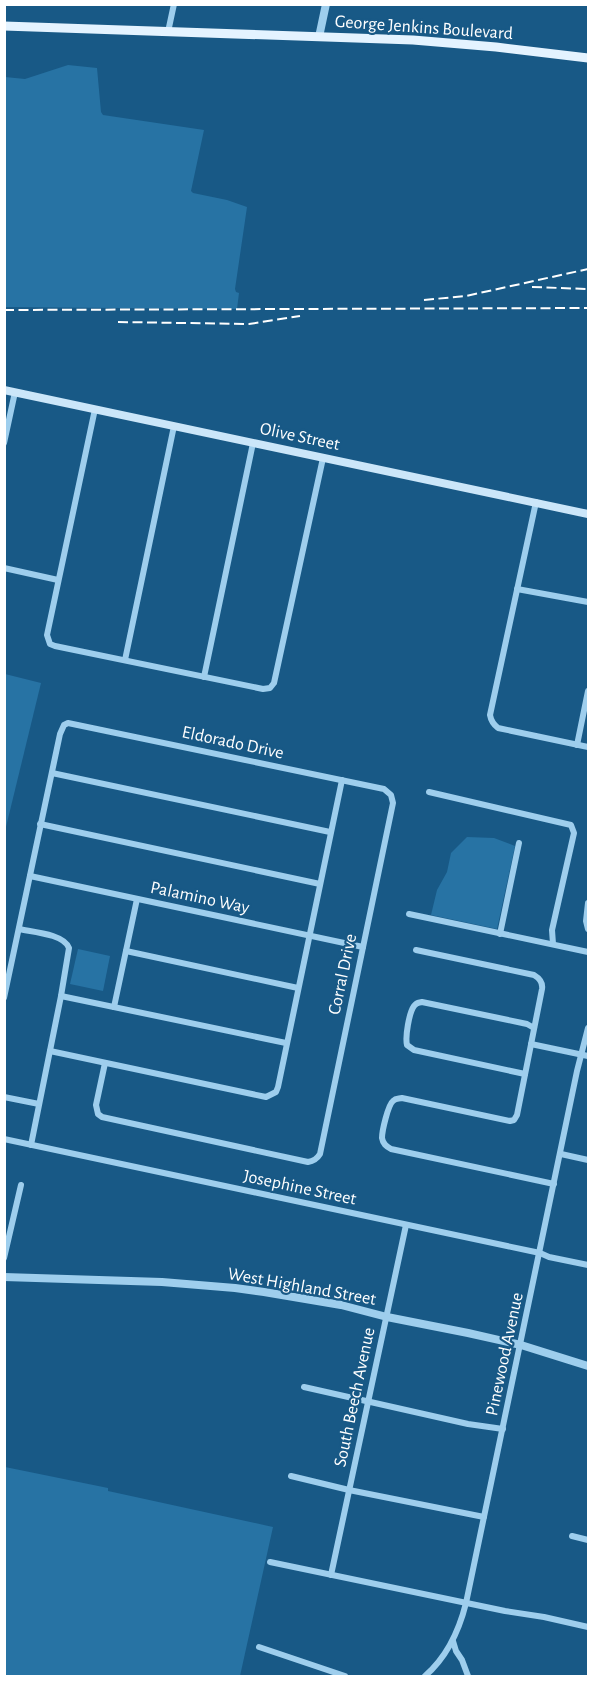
<svg xmlns="http://www.w3.org/2000/svg" width="593" height="1681" viewBox="0 0 593 1681" font-family="'Alegreya Sans',sans-serif">
	<rect width="100%" height="100%" fill="#185986"/>
	<g fill="#2773a4">
		<polygon points="68,65 97,68 101,112 103,115 204,130 191,191 193,193 227,200 247,207 235,289 236,292 239,293 237,309 5,307 5,77 25,79"/>
		<polygon points="5,674 41,683 5,831 4,674"/>
		<polygon points="467,837 494,838 515,846 497,929 431,915 437,890 447,872 451,853"/>
		<polygon points="78,949 110,956 103,991 70,984"/>
		<polygon points="5,1467 108,1488 108,1491 273,1527 240,1676 5,1676"/>
	</g>
	<g fill="none" stroke-linecap="round" stroke-linejoin="round">
		<g stroke="#9eceed" stroke-width="6">
			<polyline points="168,32 174,4"/>
			<polyline points="95,409 47,635 50,644 55,646 263,689 270,688 274,683 323,458"/>
			<polyline points="4,443 15,392"/>
			<path d="M 536,502 L 490,715 C 491,721 493,724 498,728 L 588,747"/>
			<polyline points="4,568 58,580"/>
			<polyline points="517,589 588,602"/>
			<polyline points="125,660 174,426"/>
			<polyline points="204,677 253,443"/>
			<polyline points="577,745 588,691"/>
			<polyline points="52,773 330,832"/>
			<polyline points="429,792 571,825 574,833 552,930 553,944"/>
			<polyline points="40,824 320,884"/>
			<polyline points="30,876 363,947"/>
			<polyline points="588,903 586,921 588,929"/>
			<polyline points="409,914 588,952"/>
			<path d="M 19,929 C 33,932 64,934 69,948 L 61,996 L 31,1145"/>
			<polyline points="500,934 519,843"/>
			<path d="M 416,950 L 534,975 C 539,978 543,983 542,989 L 517,1115 L 514,1120 L 510,1121 L 402,1098 C 398,1099 396,1098 393,1101 C 388,1105 382,1131 382,1138 C 383,1144 386,1146 391,1149 L 554,1184"/>
			<polyline points="126,951 298,988"/>
			<polyline points="61,996 286,1043"/>
			<path d="M 4,998 L 60,734 L 64,725 L 68,723 L 384,789 L 391,795 L 393,803 L 320,1154 C 317,1159 314,1161 308,1162 L 102,1117 L 98,1114 L 96,1105 L 105,1063"/>
			<polyline points="114,1007 137,899"/>
			<polyline points="531,1044 588,1056"/>
			<polyline points="50,1051 266,1097 276,1092 278,1087 342,780"/>
			<path d="M 525,1074 L 414,1050 L 407,1045 C 405,1037 409,1013 414,1006 C 417,1002 418,1003 422,1002 L 527,1024 L 534,1028"/>
			<polyline points="4,1097 39,1104"/>
			<polyline points="4,1139 540,1253 549,1257 588,1265"/>
			<polyline points="561,1154 588,1160"/>
			<polyline points="4,1258 21,1185"/>
			<polyline points="304,1387 468,1424 503,1429"/>
			<polyline points="291,1476 349,1490 484,1517"/>
			<polyline points="572,1536 588,1540"/>
			<polyline points="270,1562 505,1611 544,1617 588,1627"/>
			<polyline points="331,1575 406,1225"/>
			<polyline points="453,1641 456,1651 462,1660 468,1676"/>
			<polyline points="259,1647 345,1676"/>
			<path d="M 425,1676 C 447,1657 459,1631 466,1603 L 577,1071 L 588,1028"/>
		</g>
		<g stroke="#9eceed" stroke-width="8">
			<polyline points="319,37 326,4"/>
			<polyline points="4,1277 162,1282 235,1288 264,1292 341,1305 387,1317 468,1333 521,1345 588,1366"/>
		</g>
		<polyline stroke="#cbe6f9" stroke-width="8" points="4,390 588,514"/>
		<polyline stroke="#e4f3ff" stroke-width="9" points="4,26 413,40 496,47 588,58"/>
		<g stroke="#fff" stroke-width="2" stroke-dasharray="10 4.5" stroke-linecap="butt">
			<polyline points="532,287 588,289"/>
			<polyline points="424,300 466,296 588,269"/>
			<polyline points="4,310 588,308"/>
			<polyline points="118,322 249,324 300,316"/>
		</g>
	</g>
	<g text-anchor="middle" stroke-width="4.5" stroke-linejoin="round" paint-order="stroke">
		<g font-size="18" fill="#fff" stroke="#185986">
			<text transform="translate(424 27) rotate(4)" y="6">George Jenkins Boulevard</text>
			<text transform="translate(300 436) rotate(12)" y="6">Olive Street</text>
			<text transform="translate(233 742) rotate(12)" y="6">Eldorado Drive</text>
			<text transform="translate(200 897) rotate(12)" y="6">Palamino Way</text>
			<text transform="translate(342 974) rotate(-78)" y="6">Corral Drive</text>
			<text transform="translate(300 1187) rotate(12)" y="6">Josephine Street</text>
			<text transform="translate(302 1286) rotate(10)" y="6">West Highland Street</text>
			<text transform="translate(504 1354) rotate(-78)" y="6">Pinewood Avenue</text>
			<text transform="translate(354 1397) rotate(-78)" y="6">South Beech Avenue</text>
		</g>
	</g>
	<rect width="593" height="1681" fill="none" stroke="#ffffff" stroke-width="12"/>
</svg>
